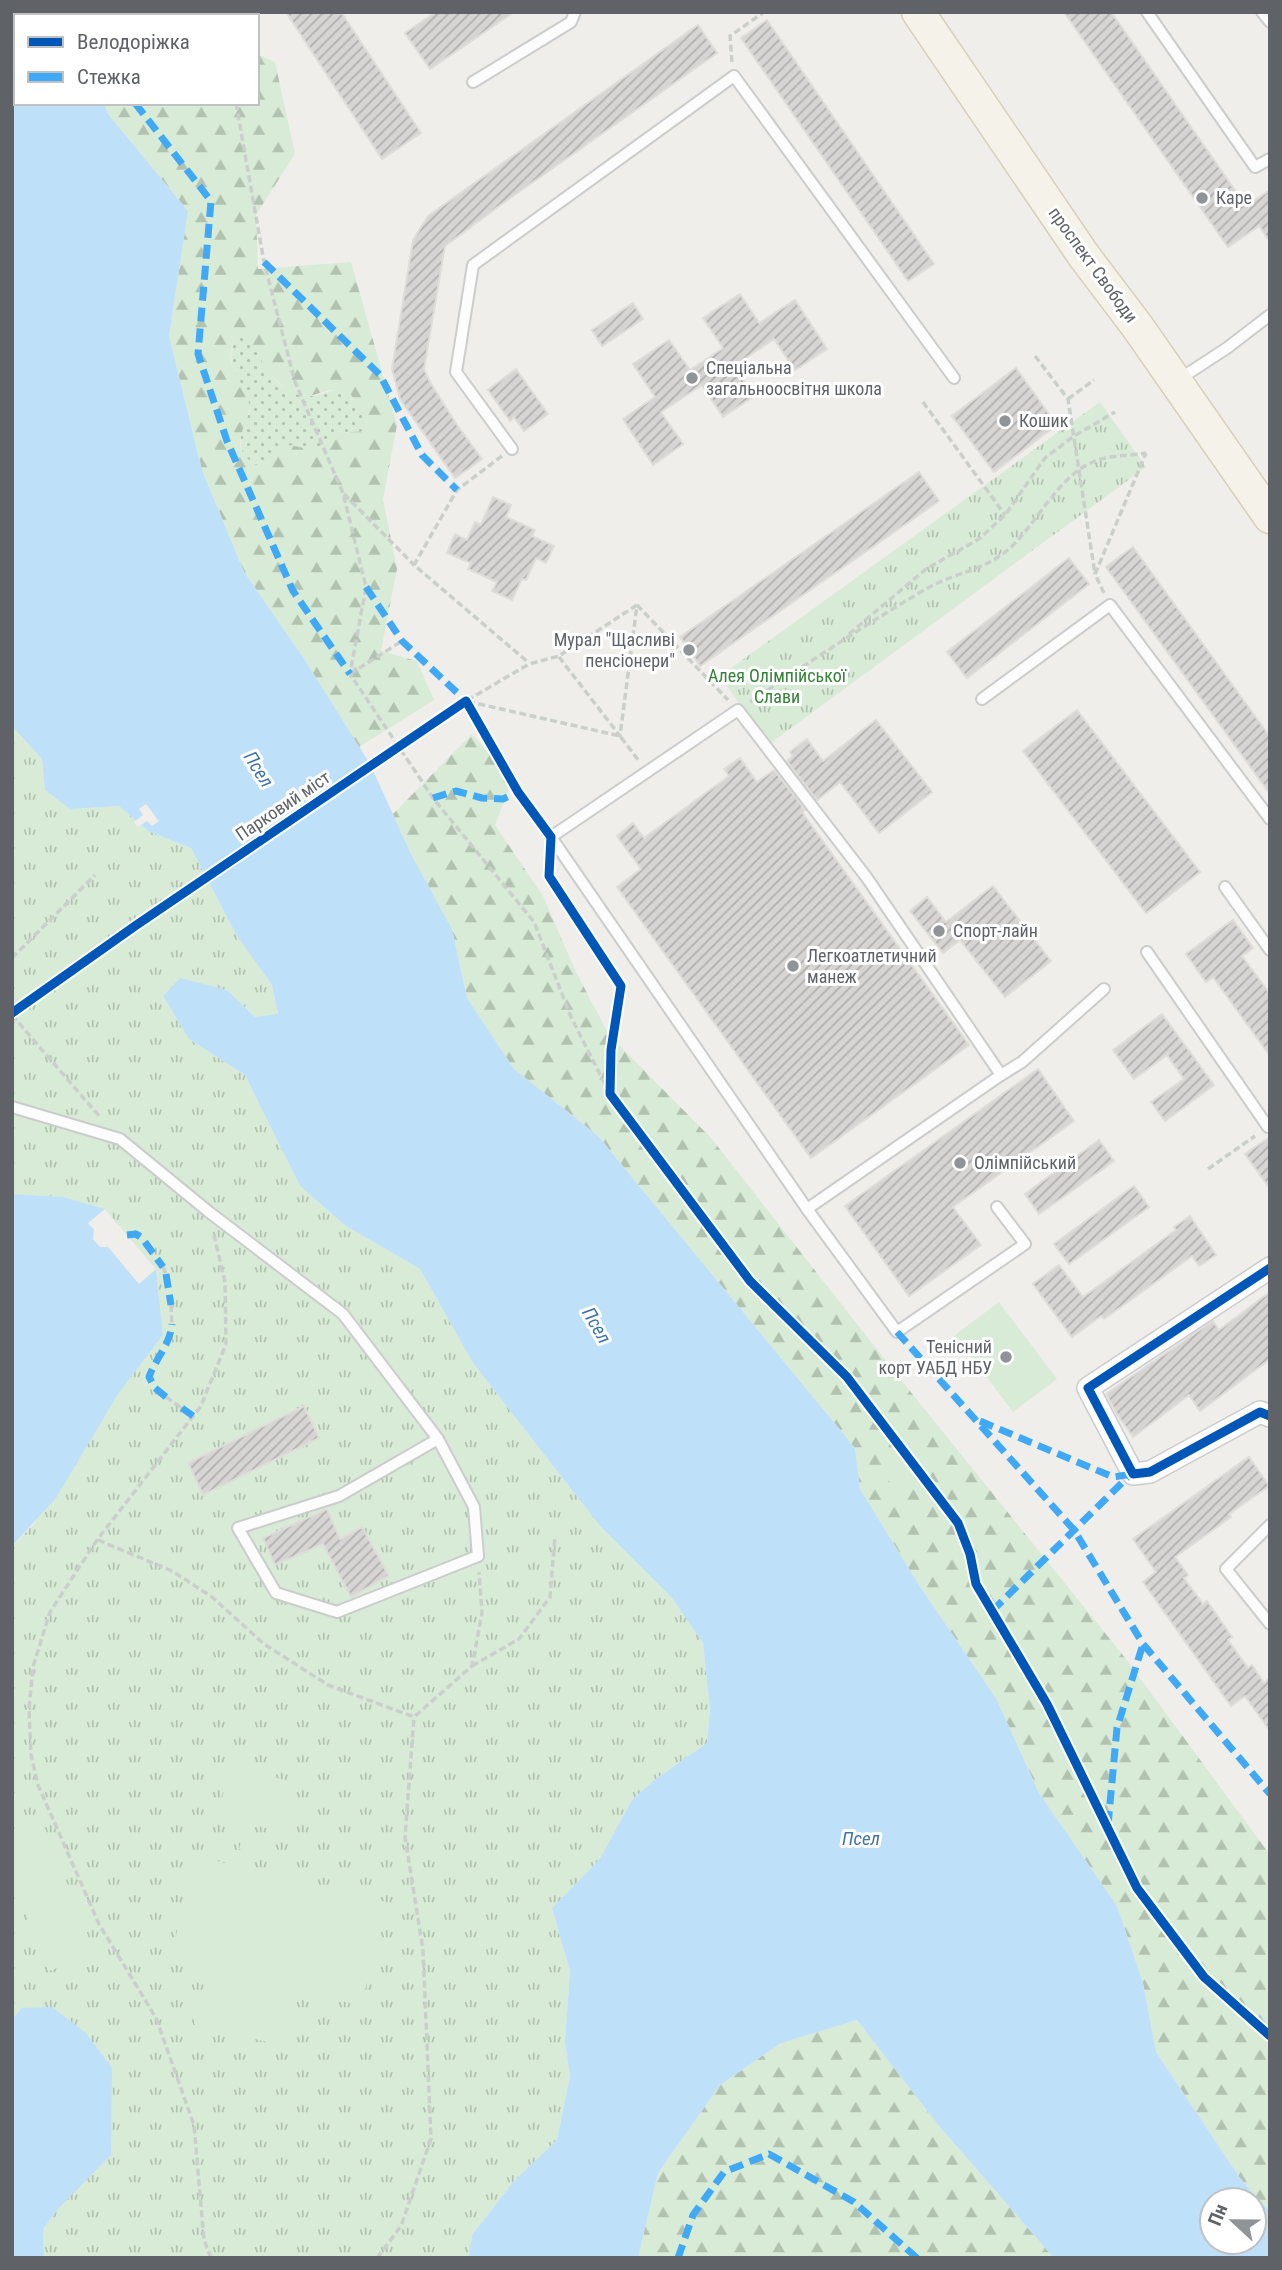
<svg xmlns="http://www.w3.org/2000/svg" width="1282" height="2270" viewBox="0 0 1282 2270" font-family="'Roboto Condensed',sans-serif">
	<defs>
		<pattern id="grass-dots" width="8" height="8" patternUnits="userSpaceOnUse" patternTransform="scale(1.75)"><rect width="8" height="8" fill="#d8ebd6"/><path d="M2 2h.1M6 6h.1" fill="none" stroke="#b2c2b1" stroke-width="1.8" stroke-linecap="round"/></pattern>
		<pattern id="forest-firs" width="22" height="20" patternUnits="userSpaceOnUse" patternTransform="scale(1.75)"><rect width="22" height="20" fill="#d8ebd6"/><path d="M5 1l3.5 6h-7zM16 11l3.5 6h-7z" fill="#b2c2b1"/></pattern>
		<pattern id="park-tufts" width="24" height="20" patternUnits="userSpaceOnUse" patternTransform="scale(1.75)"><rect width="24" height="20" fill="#d8ebd6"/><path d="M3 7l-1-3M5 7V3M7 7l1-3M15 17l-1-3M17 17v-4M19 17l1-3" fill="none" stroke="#b2c2b1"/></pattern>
		<pattern id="building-hatch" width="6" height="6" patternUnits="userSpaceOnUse" patternTransform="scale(1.75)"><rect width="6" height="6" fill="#d6d5d3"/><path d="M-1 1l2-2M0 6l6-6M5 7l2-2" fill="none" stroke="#b1b0af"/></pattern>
	</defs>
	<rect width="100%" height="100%" fill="#efeeea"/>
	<path fill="url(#grass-dots)" d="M 245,330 C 263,354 270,394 307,396 C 325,397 328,385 350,394 C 361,405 368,416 365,431 L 340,433 C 316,463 317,447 286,446 L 268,463 L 258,466 C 232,453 240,432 250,411 C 239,385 223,362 236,335 Z"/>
	<g fill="url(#forest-firs)" fill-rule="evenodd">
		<polygon points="74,12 214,12 214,16 75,16"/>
		<path d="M 257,54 L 275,62 L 295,154 L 256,215 L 258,269 L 351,262 L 397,425 L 383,499 L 397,569 L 381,651 L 417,661 L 434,700 L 359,747 L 303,657 L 244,572 L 202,470 L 169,336 L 188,211 L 108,114 L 104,103 L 257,103 ZM 245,330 L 268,372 L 289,393 L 310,396 L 330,390 L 350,394 C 361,405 368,415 365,431 L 340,433 C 316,463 317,447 286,445 L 268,463 L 258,466 C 221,446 253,424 249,403 C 243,375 220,368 236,335 Z"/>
		<polygon points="472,734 512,781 495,825 543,896 576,972 609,1035 711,1138 897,1375 1126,1659 1270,1855 1270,2212 1240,2178 1156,2052 1143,1983 1117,1906 1039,1793 997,1700 919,1585 860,1489 855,1448 598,1136 514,1069 467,998 452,929 412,856 393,814"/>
		<polygon points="857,2020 939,2126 1054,2258 638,2258 658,2173 720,2085 781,2043"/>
	</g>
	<g fill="url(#park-tufts)">
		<polygon points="1100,402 1146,467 768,745 720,676"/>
		<polygon points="12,726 42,759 45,790 70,809 119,806 148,831 191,848 237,936 272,985 278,1015 255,1017 227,990 163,996 189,1039 245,1075 300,1186 346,1226 420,1269 473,1363 600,1526 672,1598 703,1643 710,1709 707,1743 653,1781 632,1800 599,1860 552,1908 570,1971 565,2042 570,2076 557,2140 514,2181 472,2235 469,2258 44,2258 43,2229 58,2209 22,2008 12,2019 12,1546 33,1525 118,1394 163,1335 156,1269 148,1261 63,1197 12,1194"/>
	</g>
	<g fill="#d8ebd6">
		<polygon points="999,1302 1057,1379 1013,1412 955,1335"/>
		<polygon points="892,1464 908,1486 898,1493 882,1471"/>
		<polygon points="229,1767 298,1783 287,1833 218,1817"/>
		<polygon points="45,1828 95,1953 49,1971 12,1878 12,1841"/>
		<polygon points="244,1831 274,1839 270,1856 239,1849"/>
		<polygon points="196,1856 387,1902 361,2006 298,1990 284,2046 194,2024 208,1968 170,1959"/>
	</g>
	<g fill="#bfe0f9" fill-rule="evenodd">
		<path d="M 12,12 L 74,12 L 75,16 L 16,16 L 16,103 L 104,103 L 108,114 L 188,211 L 169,336 L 202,470 L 244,572 L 303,657 L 370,764 L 412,856 L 452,929 L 467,998 L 514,1069 L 598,1136 L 855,1448 L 860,1489 L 919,1585 L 997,1700 L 1039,1793 L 1117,1906 L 1143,1983 L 1156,2052 L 1240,2178 L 1270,2212 L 1270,2258 L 1054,2258 L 939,2126 L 857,2020 L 781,2043 L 720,2085 L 658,2173 L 638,2258 L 469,2258 L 472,2235 L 514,2181 L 557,2140 L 570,2076 L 565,2042 L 570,1971 L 552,1908 L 599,1860 L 632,1800 L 653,1781 L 707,1743 L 710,1709 L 703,1643 L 672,1598 L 600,1526 L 473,1363 L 420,1269 L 346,1226 L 300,1186 L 245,1075 L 189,1039 L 163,996 L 180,978 L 227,990 L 255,1017 L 278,1014 L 272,985 L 237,936 L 191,848 L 148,831 L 119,806 L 70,809 L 45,790 L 42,759 L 12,726 ZM 1212,2200 L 1254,2200 L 1254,2242 L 1212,2242 Z"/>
		<polygon points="12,1194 63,1197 105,1209 156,1269 163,1335 118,1394 56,1498 12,1546"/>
		<polygon points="52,2007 86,2033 112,2068 111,2155 58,2209 43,2229 44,2258 12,2258 12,2019 22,2008"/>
	</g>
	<g fill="#efeeea">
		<polygon points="146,804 159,821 152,826 147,821 138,827 134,822 143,815 139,809"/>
		<polygon points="105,1209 156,1269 139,1284 108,1247 100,1247 93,1239 94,1230 88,1223"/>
	</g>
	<g fill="url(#building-hatch)" stroke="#deddd9" stroke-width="2">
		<polygon points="286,12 341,12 421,133 382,159"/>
		<polygon points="436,12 514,12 430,69 405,33"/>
		<polygon points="1064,12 1111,12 1246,206 1270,190 1270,242 1259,226 1228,247"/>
		<polygon points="767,20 934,264 908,281 741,38"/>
		<polygon points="698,25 717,53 506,201 445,246 424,369 430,382 457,425 482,459 455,478 400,399 392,369 413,240 428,216"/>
		<polygon points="740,294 759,323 795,300 827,349 795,370 774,339 734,366 754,396 723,417 702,385 661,412 683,444 653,465 623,419 655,397 633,364 669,340 690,370 723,348 703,318"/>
		<polygon points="633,303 643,319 602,346 592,330"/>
		<polygon points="1016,368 1057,425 994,472 952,416"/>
		<polygon points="516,369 548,414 524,431 514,417 510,421 488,390"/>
		<polygon points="919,472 939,501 700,666 680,637"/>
		<polygon points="493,497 511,505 506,517 535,530 532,536 554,546 546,563 536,558 526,580 522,579 512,600 492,591 497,582 468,569 471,563 447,553 455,534 467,540 475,522 481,525"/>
		<polygon points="1133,547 1270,737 1270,794 1106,567"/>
		<polygon points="1069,558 1089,584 967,678 947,652"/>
		<polygon points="1077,710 1200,872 1146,913 1023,751"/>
		<polygon points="876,720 932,792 879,833 840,782 817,800 787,761 793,756 790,752 807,739 823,761"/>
		<polygon points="740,758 757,782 774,770 805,810 802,812 969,1045 811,1158 617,887 641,869 617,836 633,823 644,838 729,776 724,769"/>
		<polygon points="993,886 1051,961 1005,997 960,940 943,953 910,911 927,897 946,922"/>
		<polygon points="1233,920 1253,948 1242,956 1270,994 1270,1056 1213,977 1206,982 1186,954"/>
		<polygon points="1162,1014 1214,1085 1165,1121 1151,1102 1184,1079 1167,1055 1134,1079 1113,1050"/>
		<polygon points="1038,1069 1074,1121 953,1207 981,1245 909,1296 845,1206"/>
		<polygon points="1270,1137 1270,1189 1245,1154"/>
		<polygon points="1099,1140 1114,1161 1039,1214 1025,1194"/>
		<polygon points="1134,1186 1149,1207 1069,1264 1054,1244"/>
		<polygon points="1190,1216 1216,1255 1199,1266 1192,1256 1104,1319 1101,1316 1072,1337 1033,1284 1059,1265 1083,1297 1176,1230 1174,1227"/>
		<polygon points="1270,1292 1270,1359 1200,1411 1189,1395 1133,1437 1117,1414 1106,1394 1213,1321 1219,1330"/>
		<polygon points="304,1406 319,1438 203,1495 188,1463"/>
		<polygon points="1249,1457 1269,1486 1229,1514 1231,1517 1175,1557 1188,1575 1184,1578 1203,1604 1207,1601 1232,1637 1228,1640 1248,1668 1252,1665 1264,1683 1270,1678 1270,1731 1245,1696 1231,1706 1143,1582 1156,1572 1133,1539"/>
		<polygon points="327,1509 340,1539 362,1527 389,1576 351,1597 323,1544 275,1565 263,1538"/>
	</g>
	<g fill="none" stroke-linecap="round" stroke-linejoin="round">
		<g stroke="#cbcccc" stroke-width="14">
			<g id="lane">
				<polyline points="1147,12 1255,167 1270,159"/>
				<polyline points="1262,12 1270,22"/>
				<polyline points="473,82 571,22 575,12"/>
				<polyline points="1178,380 1227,348 1270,315"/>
				<polyline points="512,449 456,372 473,265 734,76 954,378"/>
				<polyline points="982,699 1110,605 1270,819"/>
				<polygon points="738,710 867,878 1001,1075 807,1209 551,837"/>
				<polyline points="1225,887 1270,950"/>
				<polyline points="1147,952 1268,1127"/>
				<polyline points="1001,1075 1022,1062 1104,989"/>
				<polyline points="12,1107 120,1139 209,1212 343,1314 438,1439 474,1507 478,1556 337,1612 276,1593 238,1528 339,1496 438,1439"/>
				<polyline points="807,1209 897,1332 1025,1244 997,1207"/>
				<polyline points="1270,1525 1226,1569 1270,1624"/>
			</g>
		</g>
		<g stroke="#cbcccc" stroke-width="24">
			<polyline id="street" points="1270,1268 1088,1388 1133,1474 1150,1472 1260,1412 1270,1416"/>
		</g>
		<g stroke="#d7ceb8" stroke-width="35">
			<polyline id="primary" points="918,12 1084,256 1137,326 1270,517"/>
		</g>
		<g stroke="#cacfcc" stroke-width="3.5" stroke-dasharray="7 3.5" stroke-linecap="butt">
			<polyline points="206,12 207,16"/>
			<polyline points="732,62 730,36 764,12"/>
			<polyline points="236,103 264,262 295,382 343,493 366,587 350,674 433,798 534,922 571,1017 610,1094 750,1281 847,1377 958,1523 970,1554 976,1584 1047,1704 1137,1888 1204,1977"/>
			<polyline points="1035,356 1068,399 1095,574"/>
			<polyline points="1068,399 1094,380"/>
			<polyline points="923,402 1005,515"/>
			<polyline points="502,456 457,490 414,565 529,663"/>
			<polyline points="344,494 414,565"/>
			<polyline points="1104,593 1095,574 1146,453"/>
			<polyline points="637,605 728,700"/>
			<polyline points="637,605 559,656 529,664 466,701 620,736 639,761"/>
			<polyline points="849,634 926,569 979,539 1005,515 1045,458 1074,436 1115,412"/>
			<polyline points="559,657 620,736 637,605"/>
			<polyline points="350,674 402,641"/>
			<path d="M 750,702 C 808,663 866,624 926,589 C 951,574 981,571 1004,553 C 1035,529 1056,477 1093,462 C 1108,455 1130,456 1146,453"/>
			<polyline points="449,713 466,701 518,792 543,826"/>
			<polyline points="550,863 549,876 621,986 611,1050 610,1092"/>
			<polyline points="12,958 95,875"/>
			<polyline points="12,1013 135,926"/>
			<polyline points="12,1015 100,1117"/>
			<polyline points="1208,1169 1255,1136"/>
			<polyline points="163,1267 166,1274"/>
			<polyline points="171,1305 172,1324"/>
			<polyline points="166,1397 182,1408"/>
			<polyline points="98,1540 172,1571 212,1597 264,1644 328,1685 414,1717 472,1666 482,1613 479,1572"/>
			<polyline points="472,1666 519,1639 550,1597 555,1537"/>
			<polyline points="211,2258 204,2240 194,2125 156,2018 99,1924 38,1785 31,1755 29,1709 33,1667 50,1612 97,1540 201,1406 226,1344 225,1282 214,1235"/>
			<polyline points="377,2258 401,2226 431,2139 423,1950 405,1837 414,1717"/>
		</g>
		<use href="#lane" stroke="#fdfcfc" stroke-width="10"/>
		<use href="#street" stroke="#fdfcfc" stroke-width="21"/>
		<use href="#primary" stroke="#f4f2e9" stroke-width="32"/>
		<polyline stroke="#cacfcc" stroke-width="3.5" stroke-dasharray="7 3.5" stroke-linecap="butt" points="135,926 449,713"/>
		<g stroke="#3fa9f5" stroke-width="7" stroke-dasharray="14 7" stroke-linecap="butt">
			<polyline points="99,12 100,16"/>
			<polyline points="135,103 211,201 198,354 227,441 293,591 350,674"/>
			<polyline points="264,262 380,375 422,455 457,490"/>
			<polyline points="366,587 402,641 466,701"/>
			<polyline points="433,798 456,791 482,798 503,799 518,792"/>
			<polyline points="127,1235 136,1234 142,1238 163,1267"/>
			<polyline points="166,1274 171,1305"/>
			<polyline points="897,1332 1074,1530 1143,1644 1270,1794"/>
			<path d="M 166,1397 L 155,1388 L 149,1377 C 156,1358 170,1345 172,1324"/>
			<polyline points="182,1408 193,1416"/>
			<polyline points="980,1421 1113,1477 1133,1474"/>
			<polyline points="992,1611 1130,1475"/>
			<polyline points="1108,1825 1117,1728 1143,1644"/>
			<polyline points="678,2258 693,2215 724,2172 769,2154 854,2202 917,2258"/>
		</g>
		<g stroke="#fff" stroke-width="13">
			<g id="cycleway">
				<polyline points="12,1013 135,926 466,701 518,792 551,837 549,876 621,986 611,1050 610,1094 750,1281 847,1377 958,1523 970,1554 976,1584 1047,1704 1137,1888 1204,1977 1270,2036"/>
				<polyline points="1270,1268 1088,1388 1133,1474 1150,1472 1260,1412 1270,1416"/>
			</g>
		</g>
		<use href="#cycleway" stroke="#0057b8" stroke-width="9"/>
	</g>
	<g fill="#919496" stroke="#fff" stroke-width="2.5">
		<circle cx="1202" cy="198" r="7"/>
		<circle cx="692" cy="378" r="7"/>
		<circle cx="1005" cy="421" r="7"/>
		<circle cx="689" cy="650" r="7"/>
		<circle cx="939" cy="931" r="7"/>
		<circle cx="793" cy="966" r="7"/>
		<circle cx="960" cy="1163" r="7"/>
		<circle cx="1006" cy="1357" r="7"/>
	</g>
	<g text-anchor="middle" stroke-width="6" stroke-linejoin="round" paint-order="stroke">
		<g font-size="18" fill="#5f6368" stroke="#fff" text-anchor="start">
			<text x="1216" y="204">Каре</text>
			<text x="706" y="374">Спеціальна<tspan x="706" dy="21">загальноосвітня школа</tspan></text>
			<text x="1019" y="427">Кошик</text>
			<text x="675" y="646" text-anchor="end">Мурал "Щасливі<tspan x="675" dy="21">пенсіонери"</tspan></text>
			<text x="953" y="937">Спорт-лайн</text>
			<text x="807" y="962">Легкоатлетичний<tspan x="807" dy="21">манеж</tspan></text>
			<text x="974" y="1169">Олімпійський</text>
			<text x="992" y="1353" text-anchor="end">Тенісний<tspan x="992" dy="21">корт УАБД НБУ</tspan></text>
		</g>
		<g font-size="18" fill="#5f6368" stroke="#fff">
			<text transform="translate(1093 265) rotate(54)" y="6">проспект Свободи</text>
			<text transform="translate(283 806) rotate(-34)" y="6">Парковий міст</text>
		</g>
		<g font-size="18" fill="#348238" stroke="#fff">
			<text x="777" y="682">Алея Олімпійської<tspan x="777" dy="21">Слави</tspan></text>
		</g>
		<g font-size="19" font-style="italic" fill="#4174aa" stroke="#fff">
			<text transform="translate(259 769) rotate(58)" y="7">Псел</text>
			<text transform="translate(597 1325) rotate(60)" y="7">Псел</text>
			<text x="861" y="1845">Псел</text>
		</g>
	</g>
	<rect width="1282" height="2270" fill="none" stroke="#5f6368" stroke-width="28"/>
	<rect x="14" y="14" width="245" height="91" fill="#ffffff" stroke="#bfc1c3" stroke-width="2"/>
	<rect x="28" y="37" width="35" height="10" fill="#0057b8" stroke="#bfc1c3" stroke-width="2"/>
	<text x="77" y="49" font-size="21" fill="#5f6368">Велодоріжка</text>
	<rect x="28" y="72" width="35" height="10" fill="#3fa9f5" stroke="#bfc1c3" stroke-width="2"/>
	<text x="77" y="84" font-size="21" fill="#5f6368">Стежка</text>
	<g transform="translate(1233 2221) rotate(292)"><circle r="33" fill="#ffffff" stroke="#bfc1c3" stroke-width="2"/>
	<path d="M0-5L12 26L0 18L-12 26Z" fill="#919496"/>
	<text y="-10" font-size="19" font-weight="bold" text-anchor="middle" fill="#5f6368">Пн</text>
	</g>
</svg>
